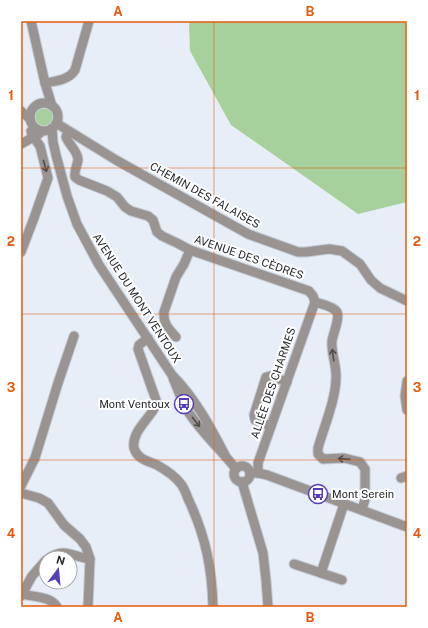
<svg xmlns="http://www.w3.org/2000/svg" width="428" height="628" viewBox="0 0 428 628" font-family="'Public Sans',sans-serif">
	<rect width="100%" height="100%" fill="#e7eef8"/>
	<g fill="#a7d19c">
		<polygon points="189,21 407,21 407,202 358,214 231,125 190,51"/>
		<circle cx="44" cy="117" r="9"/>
	</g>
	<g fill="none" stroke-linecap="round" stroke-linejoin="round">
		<g stroke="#c4cad3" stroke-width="11">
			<g id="minor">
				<polyline points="31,21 45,83 52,106"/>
				<path d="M 45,83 C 56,81 69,80 75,70 L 89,21"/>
				<circle cx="44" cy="117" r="14"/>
				<polyline points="21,111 30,119"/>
				<polyline points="56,123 116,160 248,234 298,252 306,252 329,249 342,251 360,264 371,280 380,288 407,301"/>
				<path d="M 52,128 L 53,142 L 56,155 L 67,196 L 77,224 L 99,265 L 172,375 C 195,398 211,428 226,457"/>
				<path d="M 68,131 L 66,137 C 69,145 78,151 78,160 C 77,166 74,171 75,177 L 79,180 L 107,191 L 117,197 L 125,207 L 131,211 L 148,216 L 153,220 L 157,232 L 162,236 L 177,243 L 190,250 L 309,291 L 313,296 L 315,302"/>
				<polyline points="21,144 39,134"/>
				<polyline points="21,252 34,218 48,178 40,146 32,135 31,131"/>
				<path d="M 315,302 C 321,304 333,306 337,312 C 340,318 333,334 332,341 C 331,352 336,364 336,375 C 337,396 324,427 318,448 L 318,454 L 323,459 L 344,458 L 360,462 L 365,469 L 365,499 L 362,510"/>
				<path d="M 176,337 C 169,329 163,324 164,312 L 176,277 L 184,264 L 190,250"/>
				<path d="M 148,338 L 139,345 L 138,349 L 157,403 C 152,417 131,431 134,448 C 137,459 148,461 157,465 C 166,470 175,476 181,484 C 185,489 187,497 190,503 C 206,538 212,569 213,607"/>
				<path d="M 173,378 C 178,390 182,402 189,413 C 202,433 221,450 236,469"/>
				<polyline points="407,381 405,396 407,410"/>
				<polyline points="271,426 255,420 254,415 266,377 270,376 287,382"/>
				<circle cx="242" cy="474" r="8"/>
				<polyline points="250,473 258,473 267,475 407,527"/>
				<polyline points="258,473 258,463 315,302"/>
				<polyline points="401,478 407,476"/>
				<polyline points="242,482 263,553 266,580 268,607"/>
				<polyline points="21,486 35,458 58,383 74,336"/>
				<polyline points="21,493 39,498 48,503 64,525 80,539 86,547 90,559 88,607"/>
				<path d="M 49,558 C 65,547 73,557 90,559"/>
				<polyline points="294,564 342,580"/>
				<polyline points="321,573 344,504"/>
				<path d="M 22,594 C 33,597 51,596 57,607"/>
				<polyline points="21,596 32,576 46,560"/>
			</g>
		</g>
		<use href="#minor" stroke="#999491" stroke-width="9"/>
	</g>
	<defs><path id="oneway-shaft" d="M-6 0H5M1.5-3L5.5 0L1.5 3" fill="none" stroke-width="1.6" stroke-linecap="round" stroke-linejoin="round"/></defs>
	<g stroke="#4e4e4f">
		<use href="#oneway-shaft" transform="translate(45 166) rotate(75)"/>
		<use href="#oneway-shaft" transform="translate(333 355) rotate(-98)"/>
		<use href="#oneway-shaft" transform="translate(196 422) rotate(52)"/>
		<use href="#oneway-shaft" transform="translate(344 459) rotate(-176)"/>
	</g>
	<path fill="none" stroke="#e8590c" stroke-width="1" stroke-opacity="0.55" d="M 214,21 L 214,607M 21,168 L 407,168M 21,314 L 407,314M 21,460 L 407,460"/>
	<defs>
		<g id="bus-ring" transform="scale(1)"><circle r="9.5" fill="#fff" stroke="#583eb6" stroke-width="1.5"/><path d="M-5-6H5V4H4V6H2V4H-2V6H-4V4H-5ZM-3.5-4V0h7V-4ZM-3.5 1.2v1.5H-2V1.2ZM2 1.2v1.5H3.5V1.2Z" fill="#583eb6"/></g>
	</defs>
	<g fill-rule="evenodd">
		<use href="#bus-ring" x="184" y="404"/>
		<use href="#bus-ring" x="318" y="494"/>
	</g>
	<g text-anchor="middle" stroke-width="4" stroke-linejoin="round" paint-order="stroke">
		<g font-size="11" fill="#25282c" stroke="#fff">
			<text transform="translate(205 195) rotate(29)" y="4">CHEMIN DES FALAISES</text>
			<text transform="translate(249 257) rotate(19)" y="4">AVENUE DES CÈDRES</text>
			<text transform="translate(137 298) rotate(57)" y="4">AVENUE DU MONT VENTOUX</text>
			<text transform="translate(273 383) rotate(-71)" y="4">ALLÉE DES CHARMES</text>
		</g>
		<g font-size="11" fill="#25282c" stroke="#fff" text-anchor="end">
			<text x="170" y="408">Mont Ventoux</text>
			<text x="332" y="498" text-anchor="start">Mont Serein</text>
		</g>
	</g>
	<rect width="428" height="628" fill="none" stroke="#ffffff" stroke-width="44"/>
	<g transform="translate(58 570) rotate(16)"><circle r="19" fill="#ffffff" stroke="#a8a9ab"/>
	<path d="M0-3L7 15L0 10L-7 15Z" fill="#583eb6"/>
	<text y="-6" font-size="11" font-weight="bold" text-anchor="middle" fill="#25282c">N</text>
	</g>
	<rect x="22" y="22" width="384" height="584" fill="none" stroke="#e8590c" stroke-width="1.5"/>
	<g font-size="13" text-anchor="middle" font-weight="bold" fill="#e8590c">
		<text x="118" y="16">A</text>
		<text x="310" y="16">B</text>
		<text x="11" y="100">1</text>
		<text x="417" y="100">1</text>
		<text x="11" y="246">2</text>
		<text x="417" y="246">2</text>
		<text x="11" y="392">3</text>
		<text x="417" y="392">3</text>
		<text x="11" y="538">4</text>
		<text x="417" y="538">4</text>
		<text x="118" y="622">A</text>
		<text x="310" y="622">B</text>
	</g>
</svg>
